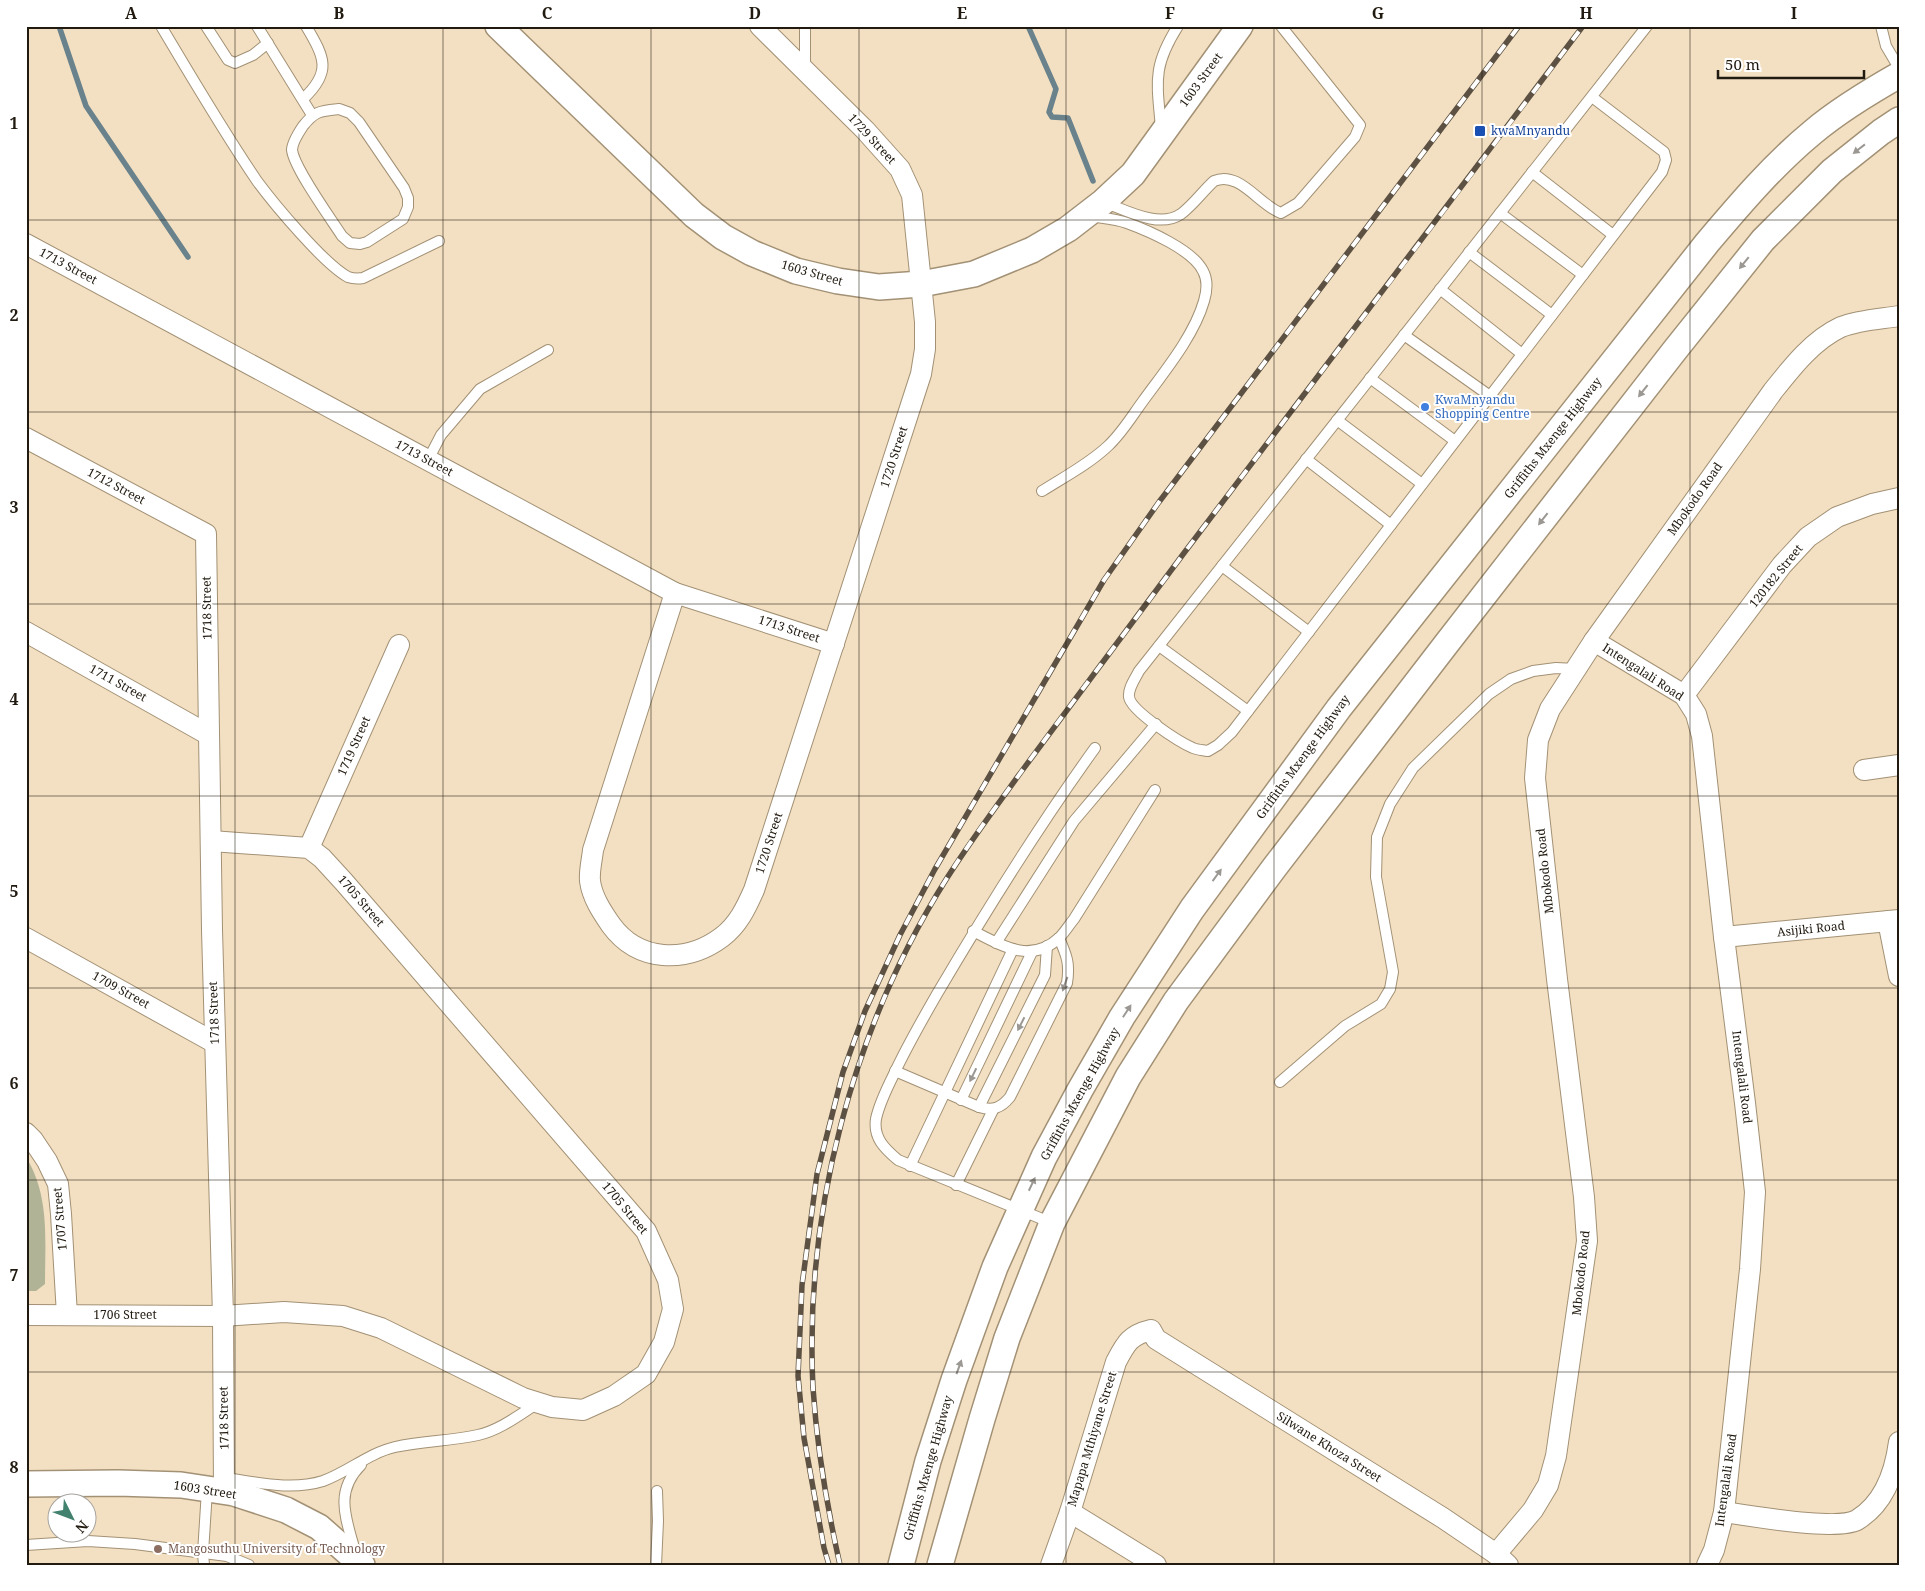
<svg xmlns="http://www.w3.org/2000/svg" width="1925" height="1591" viewBox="0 0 1925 1591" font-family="'Noto Serif',serif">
	<rect width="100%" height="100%" fill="#f3e0c2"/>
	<path fill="#b1b397" d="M 26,1157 C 50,1196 45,1241 45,1284 L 36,1291 L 26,1291 Z"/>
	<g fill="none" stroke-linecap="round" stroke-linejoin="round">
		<g stroke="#69828c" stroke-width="5.5">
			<polyline points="59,26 86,106 188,257"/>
			<polyline points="1028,26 1056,89 1049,112 1052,117 1068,118 1093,181"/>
		</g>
		<g stroke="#a39175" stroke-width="12">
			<g id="service">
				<path d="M 161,26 C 192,78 223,131 257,181 C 274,204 324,264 348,277 C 354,279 357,279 363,278 L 439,241"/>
				<polyline points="206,26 228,60 235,63 253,55 268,43"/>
				<polyline points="257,26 312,115"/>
				<polyline points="805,26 805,70"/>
				<polyline points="1881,26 1886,46 1899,68"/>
				<path d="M 1592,97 L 1664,152 L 1666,160 L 1662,172 L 1232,732 L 1218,745 L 1208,751 C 1203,750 1197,750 1193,748 C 1179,742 1131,711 1129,697 C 1128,688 1135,679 1139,671 C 1310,457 1477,241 1647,26"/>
				<path d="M 303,99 C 332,72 325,58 306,26"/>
				<path d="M 339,109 L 350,113 L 359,122 L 404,188 L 408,198 L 408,207 L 403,219 L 367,242 L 360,244 L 350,243 L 342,236 C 331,219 294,168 292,150 C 292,143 299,132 303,126 C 315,111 320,111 339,109 Z"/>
				<path d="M 1161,128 C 1157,82 1152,67 1178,26"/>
				<polyline points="1532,172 1613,235"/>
				<path d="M 1103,202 C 1126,210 1159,229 1181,214 C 1193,205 1203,191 1214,181 C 1239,170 1259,205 1281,213 L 1298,203 L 1355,137 L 1360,125 L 1281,26"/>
				<polyline points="1500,213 1583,275"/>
				<polyline points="1469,252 1552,315"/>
				<polyline points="1440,289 1522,354"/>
				<polyline points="1404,335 1490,396"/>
				<polyline points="1370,378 1455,441"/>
				<polyline points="1337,420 1422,484"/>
				<polyline points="1306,459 1391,525"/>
				<polyline points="428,460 441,435 480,389 548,350"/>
				<path d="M 1042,491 C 1064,477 1089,464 1108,446 C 1122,433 1132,416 1143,401 C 1164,372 1194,336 1204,301 C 1207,291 1208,280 1203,271 C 1193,250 1149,231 1127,223 C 1116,219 1102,218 1090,216"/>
				<polyline points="1222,566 1309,632"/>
				<polyline points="1159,646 1248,711"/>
				<path d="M 973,931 C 1002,946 1031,964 1059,938 C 1065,932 1069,925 1074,919 L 1155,790"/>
				<polyline points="996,943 1074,821 1156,724"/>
				<path d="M 895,1071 L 979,1107 C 993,1111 1001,1108 1010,1097 L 1067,983 C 1070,964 1067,956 1059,938"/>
				<polyline points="1280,1082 1345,1026 1381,1004 1390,989 1393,972 1376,877 1377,837 1390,804 1413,768 1489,694 1511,679 1533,671 1556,668 1576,669"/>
				<polyline points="961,1100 1032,952"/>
				<polyline points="979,1107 1045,975 1047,946"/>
				<polyline points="910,1166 1013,949"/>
				<polyline points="956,1185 993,1110"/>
				<path d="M 1052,1223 L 898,1160 C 885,1149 873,1138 876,1119 C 879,1104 887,1088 894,1074 C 907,1046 922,1020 937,994 C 987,909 1038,827 1095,748"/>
				<path d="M 225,1478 C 256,1482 291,1491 323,1481 C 348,1472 369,1453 395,1447 C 422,1441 451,1441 478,1435 C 500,1430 519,1415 538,1403"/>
				<polyline points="26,1545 88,1541 135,1544 227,1556 249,1565"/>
				<path d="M 355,1551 C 346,1518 334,1492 361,1465"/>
				<polyline points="204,1565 203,1553 207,1490"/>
				<polyline points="656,1565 658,1521 657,1491"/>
			</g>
		</g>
		<g stroke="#a39175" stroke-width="22">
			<g id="minor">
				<polyline points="26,244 675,593 834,644"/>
				<polyline points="26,438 206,534 212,930 223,1316 224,1492"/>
				<path d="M 675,593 L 593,850 C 592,860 589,871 590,881 C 592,897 602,912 611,925 C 638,962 686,964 722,937 C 738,925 746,908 754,890 L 921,374 L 925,349 L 925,322 L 912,195 L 900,169 L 865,130 L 760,26"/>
				<polyline points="26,632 209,735"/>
				<polyline points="1594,641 1684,695 1696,714 1702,736 1724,937 1745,1103 1755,1192 1750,1269 1724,1512 1714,1550 1707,1565"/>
				<polyline points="1684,695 1782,565 1808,537 1837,517 1872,504 1899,498"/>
				<polyline points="1864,770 1899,765"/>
				<polyline points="309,848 399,645"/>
				<polyline points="1888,921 1899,976"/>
				<polyline points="1724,937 1899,920"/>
				<polyline points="26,938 215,1043"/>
				<polyline points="26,1133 33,1140 47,1161 58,1184 61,1214 67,1315"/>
				<polyline points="26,1315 223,1316 284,1312 343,1316 381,1328 523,1398 552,1407 583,1410 614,1396 646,1374 664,1342 673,1309 668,1280 646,1231 344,882 322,858 309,848 211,841"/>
				<polyline points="1070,1512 1156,1565"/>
				<path d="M 1724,1512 C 1750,1516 1837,1531 1857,1520 C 1885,1503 1895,1472 1899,1442"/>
				<path d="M 1496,1554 L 1533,1510 L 1548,1485 L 1556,1456 L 1587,1241 L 1584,1197 L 1557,979 L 1535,778 L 1538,740 L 1550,709 L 1594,641 L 1773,391 C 1792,367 1813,340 1841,327 C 1859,320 1880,319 1899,316"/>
				<path d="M 1051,1565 L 1070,1512 L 1116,1362 C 1126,1343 1130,1335 1151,1330 L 1156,1339 L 1443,1518 L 1496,1554 L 1508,1565"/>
			</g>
		</g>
		<g stroke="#a39175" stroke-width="28">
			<g id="tertiary">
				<polyline points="498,26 694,215 723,237 752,253 796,271 838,281 879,287 921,284 974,274 1032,250 1068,229 1103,202 1133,174 1240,26"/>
				<polyline points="26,1484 118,1483 181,1485 234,1493 286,1510 319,1527 362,1565"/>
				<path d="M 901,1565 L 928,1461 L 954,1380 L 995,1267 L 1044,1157 L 1080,1090 L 1122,1017 L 1192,909 L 1339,708 L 1707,243 C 1740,204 1773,165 1813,132 C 1839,110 1869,92 1899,75"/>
				<polyline points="940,1565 982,1419 1007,1338 1052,1223 1128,1077 1176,1001 1274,868 1447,643 1675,350 1763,240 1832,171 1881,132 1899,120"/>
			</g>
		</g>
		<use href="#service" stroke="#fff" stroke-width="10"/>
		<use href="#minor" stroke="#fff" stroke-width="20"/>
		<use href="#tertiary" stroke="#fff" stroke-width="25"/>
		<g stroke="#5c5142" stroke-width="5.5">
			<g id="rail">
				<polyline points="829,1565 824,1548 804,1438 798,1376 802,1285 817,1174 843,1072 865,1011 900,935 935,869 1104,580 1159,502 1519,26"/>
				<path d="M 840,1565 C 827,1507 817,1448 813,1388 C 804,1212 853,1027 947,878 C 971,840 998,804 1024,768 C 1077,696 1131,625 1184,553 C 1317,377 1451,202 1583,26"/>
			</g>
		</g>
		<use href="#rail" stroke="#fff" stroke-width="4" stroke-dasharray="11" stroke-linecap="butt"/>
	</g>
	<defs><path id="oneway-solid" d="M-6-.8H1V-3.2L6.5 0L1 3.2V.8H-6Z" transform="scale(1.25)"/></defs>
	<g fill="#9b9893">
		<use href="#oneway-solid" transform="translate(1859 149) rotate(142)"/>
		<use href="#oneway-solid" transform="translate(1744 263) rotate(129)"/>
		<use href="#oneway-solid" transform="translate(1643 391) rotate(128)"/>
		<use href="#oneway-solid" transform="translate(1543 519) rotate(128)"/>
		<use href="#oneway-solid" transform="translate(1217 875) rotate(-54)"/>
		<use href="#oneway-solid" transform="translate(1065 984) rotate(109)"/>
		<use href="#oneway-solid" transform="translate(1127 1011) rotate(-57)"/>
		<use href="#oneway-solid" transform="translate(1021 1024) rotate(117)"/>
		<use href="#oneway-solid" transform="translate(973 1075) rotate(116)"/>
		<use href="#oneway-solid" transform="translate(1032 1184) rotate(-65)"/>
		<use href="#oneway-solid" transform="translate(959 1367) rotate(-70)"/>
	</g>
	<path fill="none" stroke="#211a10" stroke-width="1" stroke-opacity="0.55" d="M 235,26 L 235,1565M 443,26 L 443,1565M 651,26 L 651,1565M 859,26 L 859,1565M 1066,26 L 1066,1565M 1274,26 L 1274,1565M 1482,26 L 1482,1565M 1690,26 L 1690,1565M 26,220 L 1899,220M 26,412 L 1899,412M 26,604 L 1899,604M 26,796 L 1899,796M 26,988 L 1899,988M 26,1180 L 1899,1180M 26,1372 L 1899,1372"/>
	<rect fill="#1a4fb4" stroke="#fff" stroke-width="2" x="1474" y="125" width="12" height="12" rx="2.5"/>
	<circle fill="#3f7fe0" stroke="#fff" stroke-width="2" cx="1425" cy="407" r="5"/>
	<circle fill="#8d6e63" stroke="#fff" stroke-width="2" cx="158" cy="1549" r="5"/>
	<g text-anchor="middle" stroke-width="4" stroke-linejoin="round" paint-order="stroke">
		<g font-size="12" fill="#211a10" stroke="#fff">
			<text transform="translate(1201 80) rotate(-54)" y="4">1603 Street</text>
			<text transform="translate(872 139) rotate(47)" y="4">1729 Street</text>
			<text transform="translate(68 266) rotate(28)" y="4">1713 Street</text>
			<text transform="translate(812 273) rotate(16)" y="4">1603 Street</text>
			<text transform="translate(1553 438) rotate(-52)" y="4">Griffiths Mxenge Highway</text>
			<text transform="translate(894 457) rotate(-72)" y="4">1720 Street</text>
			<text transform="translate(424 458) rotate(28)" y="4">1713 Street</text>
			<text transform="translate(116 486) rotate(28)" y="4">1712 Street</text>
			<text transform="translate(1695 499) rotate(-55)" y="4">Mbokodo Road</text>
			<text transform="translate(1776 576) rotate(-51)" y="4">120182 Street</text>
			<text transform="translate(207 608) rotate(-91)" y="4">1718 Street</text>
			<text transform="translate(789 629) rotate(18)" y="4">1713 Street</text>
			<text transform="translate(1643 672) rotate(33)" y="4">Intengalali Road</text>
			<text transform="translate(118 683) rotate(29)" y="4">1711 Street</text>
			<text transform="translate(354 746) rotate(-66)" y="4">1719 Street</text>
			<text transform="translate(1303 757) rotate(-54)" y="4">Griffiths Mxenge Highway</text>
			<text transform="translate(769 843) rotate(-72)" y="4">1720 Street</text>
			<text transform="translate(1545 871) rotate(-96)" y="4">Mbokodo Road</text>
			<text transform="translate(361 901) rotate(49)" y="4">1705 Street</text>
			<text transform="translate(1811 929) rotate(-6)" y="4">Asijiki Road</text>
			<text transform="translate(121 990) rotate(29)" y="4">1709 Street</text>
			<text transform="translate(214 1013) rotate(-92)" y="4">1718 Street</text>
			<text transform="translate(1742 1077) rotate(83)" y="4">Intengalali Road</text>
			<text transform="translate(1080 1094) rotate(-61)" y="4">Griffiths Mxenge Highway</text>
			<text transform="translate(625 1208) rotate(50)" y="4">1705 Street</text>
			<text transform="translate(60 1219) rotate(-95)" y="4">1707 Street</text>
			<text transform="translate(1581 1273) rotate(-84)" y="4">Mbokodo Road</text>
			<text x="125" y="1319">1706 Street</text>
			<text transform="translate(224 1418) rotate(-91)" y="4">1718 Street</text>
			<text transform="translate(1092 1439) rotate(-73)" y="4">Mapapa Mthiyane Street</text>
			<text transform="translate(1329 1447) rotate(32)" y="4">Silwane Khoza Street</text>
			<text transform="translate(928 1468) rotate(-74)" y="4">Griffiths Mxenge Highway</text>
			<text transform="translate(1726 1480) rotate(-82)" y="4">Intengalali Road</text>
			<text transform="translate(205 1490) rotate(9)" y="4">1603 Street</text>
		</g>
		<g font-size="12" fill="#164399" stroke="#fff" text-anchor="start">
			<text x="1491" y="135">kwaMnyandu</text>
		</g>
		<g font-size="12" fill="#366cbe" stroke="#fff" text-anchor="start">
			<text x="1435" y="404">KwaMnyandu<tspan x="1435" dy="14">Shopping Centre</tspan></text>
		</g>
		<g font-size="12" fill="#785e54" stroke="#fff" text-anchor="start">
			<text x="168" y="1553">Mangosuthu University of Technology</text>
		</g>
	</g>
	<rect width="1925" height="1591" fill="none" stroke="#ffffff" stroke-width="55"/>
	<g transform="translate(72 1518) rotate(132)"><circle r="24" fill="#ffffff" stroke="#a6a39f"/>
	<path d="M0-4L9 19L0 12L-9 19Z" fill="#41816e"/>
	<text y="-8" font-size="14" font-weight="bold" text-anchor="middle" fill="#211a10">N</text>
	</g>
	<path d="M1718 70v8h146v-8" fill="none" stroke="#211a10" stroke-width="2.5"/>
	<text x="1725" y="70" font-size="15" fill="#211a10" stroke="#ffffff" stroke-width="4" paint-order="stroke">50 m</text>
	<rect x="28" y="28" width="1870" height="1536" fill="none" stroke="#211a10" stroke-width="2"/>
	<g font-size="16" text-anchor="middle" font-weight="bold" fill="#211a10">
		<text x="131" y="19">A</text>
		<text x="339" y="19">B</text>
		<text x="547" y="19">C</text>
		<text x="755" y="19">D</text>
		<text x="962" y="19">E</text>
		<text x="1170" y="19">F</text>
		<text x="1378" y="19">G</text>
		<text x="1586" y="19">H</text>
		<text x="1794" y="19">I</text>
		<text x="14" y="129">1</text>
		<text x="14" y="321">2</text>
		<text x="14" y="513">3</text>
		<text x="14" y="705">4</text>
		<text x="14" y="897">5</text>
		<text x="14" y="1089">6</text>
		<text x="14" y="1281">7</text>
		<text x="14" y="1473">8</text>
	</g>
</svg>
